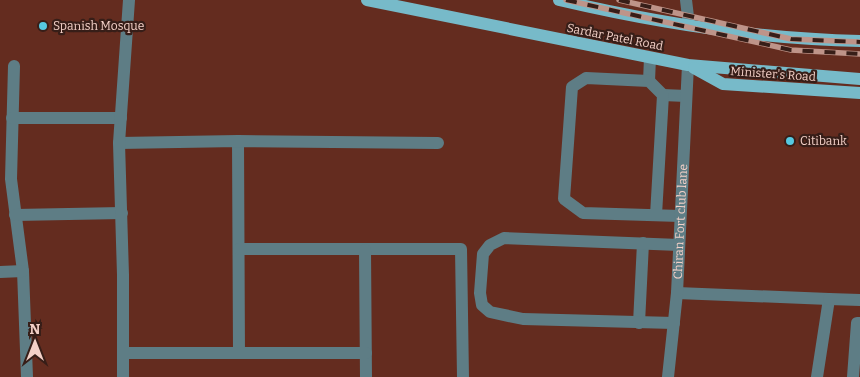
<svg xmlns="http://www.w3.org/2000/svg" width="860" height="377" viewBox="0 0 860 377" font-family="Bitter,serif">
	<rect width="100%" height="100%" fill="#642c1f"/>
	<g fill="none" stroke-linecap="round" stroke-linejoin="round">
		<g stroke="#5e7d85" stroke-width="12">
			<polyline points="686,0 689,25"/>
			<polyline points="14,66 11,179 23,271 27,377"/>
			<polyline points="649,81 650,58"/>
			<polyline points="663,95 686,96"/>
			<polyline points="12,118 121,118"/>
			<polyline points="238,141 239,353"/>
			<polyline points="119,143 238,141 438,143"/>
			<polyline points="15,215 122,213"/>
			<polyline points="656,215 663,95 649,81 586,78 572,87 564,199 583,213 680,216"/>
			<polyline points="239,249 461,249 463,377"/>
			<polyline points="365,250 366,377"/>
			<polyline points="0,272 23,271"/>
			<polyline points="677,293 829,299 817,377"/>
			<polyline points="829,299 860,300"/>
			<polyline points="639,323 643,243"/>
			<polyline points="674,323 523,319 490,312 482,305 480,293 483,254 490,245 504,238 679,245"/>
			<polyline points="123,353 366,353"/>
			<polyline points="123,377 123,275 119,143 129,0"/>
			<path id="s1" d="M 668,377 L 677,293 L 688,65"/>
			<polyline points="853,377 857,323 860,323"/>
		</g>
		<g stroke="#77bac9" stroke-width="12">
			<polyline points="367,0 688,65 860,79"/>
			<path d="M 559,0 C 657,23 759,39 860,41"/>
			<polyline points="694,68 723,84 860,93"/>
		</g>
		<g stroke="#be9489" stroke-width="5.5">
			<g id="rail">
				<polyline points="566,0 791,50 860,54"/>
				<polyline points="619,0 791,39 860,42"/>
			</g>
		</g>
		<use href="#rail" stroke="#371e18" stroke-width="4" stroke-dasharray="11" stroke-linecap="butt"/>
	</g>
	<g fill="#56c9e1" stroke="#371e18" stroke-width="2">
		<circle cx="43" cy="26" r="5"/>
		<circle cx="790" cy="141" r="5"/>
	</g>
	<g text-anchor="middle" stroke-width="4.5" stroke-linejoin="round" paint-order="stroke">
		<g font-size="12" fill="#f3d0c7" stroke="#371e18" text-anchor="start">
			<text x="53" y="30">Spanish Mosque</text>
			<text x="800" y="145">Citibank</text>
		</g>
		<g font-size="12" fill="#f3d0c7" stroke="#371e18">
			<text transform="translate(615 37) rotate(11)" y="4">Sardar Patel Road</text>
			<text transform="translate(773 74) rotate(4)" y="4">Minister's Road</text>
			<text dy="4" stroke="none"><textPath href="#s1" startOffset="156">Chiran Fort club lane</textPath></text>
		</g>
	</g>
	<g transform="translate(35 342)" stroke="#371e18" stroke-width="4" paint-order="stroke">
	<path d="M0-4L9 19L0 12L-9 19Z" fill="#f3d0c7"/>
	<text y="-8" font-size="14" font-weight="bold" text-anchor="middle" fill="#f3d0c7">N</text>
	</g>
</svg>
